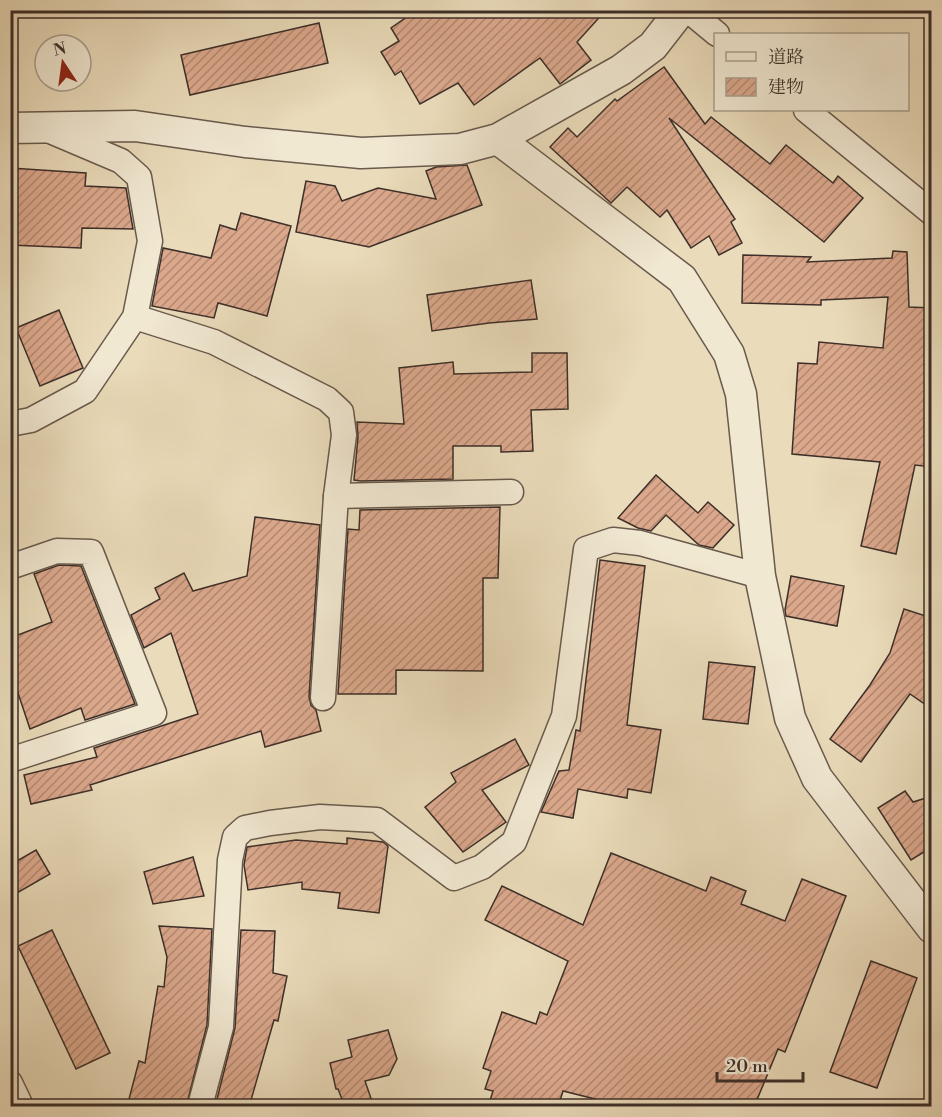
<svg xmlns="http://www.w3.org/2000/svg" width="942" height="1117" viewBox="0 0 942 1117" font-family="'Libre Bodoni','Noto Serif JP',serif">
	<defs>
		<pattern id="building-hatch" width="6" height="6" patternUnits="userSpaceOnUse" patternTransform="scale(1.5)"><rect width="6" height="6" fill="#dba88c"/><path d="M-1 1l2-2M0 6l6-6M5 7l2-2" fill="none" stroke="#b38972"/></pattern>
	</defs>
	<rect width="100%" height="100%" fill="#eadbba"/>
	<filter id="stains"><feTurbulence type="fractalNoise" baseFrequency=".00333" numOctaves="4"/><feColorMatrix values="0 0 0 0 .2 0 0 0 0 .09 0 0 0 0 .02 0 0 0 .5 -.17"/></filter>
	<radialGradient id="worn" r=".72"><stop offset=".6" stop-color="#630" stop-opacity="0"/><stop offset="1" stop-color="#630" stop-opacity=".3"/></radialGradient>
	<g fill="url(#building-hatch)" stroke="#3d2f29" stroke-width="1.5">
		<polygon points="417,10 606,10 577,42 591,60 560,84 540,58 474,105 458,83 420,104 401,71 395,75 381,52 399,41 391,28"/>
		<polygon points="319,23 328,63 190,95 181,55"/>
		<polygon points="664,67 705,124 711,117 770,164 786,145 833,183 838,176 863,198 824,242 669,118 735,219 731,222 742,243 719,255 709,236 691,248 667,210 660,217 627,187 611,203 550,147 568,128 577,137 615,99 617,101"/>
		<polygon points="467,165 482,205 369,247 296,232 306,181 335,186 342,201 378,188 436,199 426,171 436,167"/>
		<polygon points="10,168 86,173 85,186 126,188 133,229 82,228 81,248 10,245"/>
		<polygon points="241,213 291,226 267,316 218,303 214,318 152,306 163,248 211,258 220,225 236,230"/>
		<polygon points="893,251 907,252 909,307 932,308 932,467 915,465 896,554 861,546 880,462 792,454 798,363 817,364 819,342 883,348 888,297 821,300 821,305 742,303 743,255 811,257 807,262 892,258"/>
		<polygon points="531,280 537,319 489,323 432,331 427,295"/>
		<polygon points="59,310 83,368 40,386 16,328"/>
		<polygon points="532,353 567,353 568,409 531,410 533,451 501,452 501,446 453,446 453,479 361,481 354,480 358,437 357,422 404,424 399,368 453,362 454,374 532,372"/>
		<polygon points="656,475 698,513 708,502 734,525 713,548 699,545 666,515 651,531 638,528 618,518"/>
		<polygon points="500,507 498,578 483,578 483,671 396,670 396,694 338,694 348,529 359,530 360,510"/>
		<polygon points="255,517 320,525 309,697 311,705 316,710 321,731 265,747 261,731 90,785 92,790 31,804 24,775 97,757 94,748 198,714 171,633 144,648 131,615 160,599 155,588 184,573 193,591 247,576"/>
		<polygon points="600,560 645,566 627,725 661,730 651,793 628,789 627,798 578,789 573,818 541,812 559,771 569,770 576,730 580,731"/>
		<polygon points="59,565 81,566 135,704 85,720 81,708 30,729 10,669 10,638 52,622 34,574"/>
		<polygon points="791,576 844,586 837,626 786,616 785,610"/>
		<polygon points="904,609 932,618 932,709 910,694 861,762 830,739 870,685 890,653"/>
		<polygon points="709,662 755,667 748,724 703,719"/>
		<polygon points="515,739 529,765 482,790 506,822 463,852 425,807 456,782 451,773"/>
		<polygon points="905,791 913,802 932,796 932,847 911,860 878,808"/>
		<polygon points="347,838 383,842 388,846 379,913 338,908 340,893 302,889 302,882 248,890 244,865 247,847 296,840 347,844"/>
		<polygon points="36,850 50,874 10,897 10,865"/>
		<polygon points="611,853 706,891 711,877 746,891 741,904 785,921 802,879 846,896 785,1052 778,1049 754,1107 627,1107 563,1091 558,1107 488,1107 493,1091 485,1089 491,1071 483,1068 502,1012 536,1024 540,1012 547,1015 568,961 485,920 502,886 583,925"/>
		<polygon points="193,857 204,896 153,904 144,872"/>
		<polygon points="159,926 212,929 207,1025 186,1107 156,1107 129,1099 139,1061 145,1063 158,986 164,987 167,957"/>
		<polygon points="52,930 110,1053 76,1069 18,946"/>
		<polygon points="241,930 275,931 273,973 287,976 278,1021 274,1020 249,1107 215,1107 235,1028"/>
		<polygon points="871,961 917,978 877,1088 830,1072"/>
		<polygon points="388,1030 397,1059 389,1075 365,1081 374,1107 345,1107 338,1089 336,1089 330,1063 352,1057 348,1040"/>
	</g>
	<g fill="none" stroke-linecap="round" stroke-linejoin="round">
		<g stroke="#685a4d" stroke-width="27">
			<g id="minor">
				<polyline points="688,10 717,34"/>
				<polyline points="806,110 932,213"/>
				<polyline points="135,317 214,342 327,399 341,412 344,435 336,496 323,698"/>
				<polyline points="10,424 31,420 85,391 135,317 150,241 139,177 121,161 48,130"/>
				<polyline points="336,496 511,492"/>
				<polyline points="10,567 57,551 91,552 154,713 10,760"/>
				<polyline points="10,1083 21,1106"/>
				<polyline points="200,1106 221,1027 230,860 235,837 245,828 270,823 320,817 377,820 454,878 482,867 514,842 564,716 586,549 613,540 640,543 760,576"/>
			</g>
		</g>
		<g stroke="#685a4d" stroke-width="33">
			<g id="tertiary">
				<polyline points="10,128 135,126 245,142 361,153 460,149 498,139 621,70 653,46 681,10"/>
				<polyline points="498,139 682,279 729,354 741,394 760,576 790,718 817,778 932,928"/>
			</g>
		</g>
		<use href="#minor" stroke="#f1e8d2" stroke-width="24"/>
		<use href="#tertiary" stroke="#f1e8d2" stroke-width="30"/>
	</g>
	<rect width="942" height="1117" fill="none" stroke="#eadbba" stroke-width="36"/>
	<rect x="12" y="12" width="918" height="1093" fill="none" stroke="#3d2f29" stroke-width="3"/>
	<rect x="18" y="18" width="906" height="1081" fill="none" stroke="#3d2f29" stroke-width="1.5"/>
	<rect x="714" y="33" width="195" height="78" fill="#f1e8d2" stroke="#a99e8e" stroke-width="1.5"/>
	<rect x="726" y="52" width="30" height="9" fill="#f1e8d2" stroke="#a99e8e" stroke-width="1.5"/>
	<text x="768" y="63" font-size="18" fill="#3d2f29">道路</text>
	<rect x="726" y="78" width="30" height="18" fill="url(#building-hatch)" stroke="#a99e8e" stroke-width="1.5"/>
	<text x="768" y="93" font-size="18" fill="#3d2f29">建物</text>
	<g transform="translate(63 63) rotate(347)"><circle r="28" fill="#f1e8d2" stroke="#a99e8e" stroke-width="1.5"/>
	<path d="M0-4.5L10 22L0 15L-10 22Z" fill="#8f2418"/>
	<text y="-9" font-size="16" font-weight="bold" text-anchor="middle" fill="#3d2f29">N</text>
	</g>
	<path d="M717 1072v9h86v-9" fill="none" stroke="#3d2f29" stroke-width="3"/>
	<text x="726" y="1072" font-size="18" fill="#3d2f29" stroke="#f1e8d2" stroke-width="4.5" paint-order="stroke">20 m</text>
	<rect width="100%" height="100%" filter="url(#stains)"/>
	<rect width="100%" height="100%" fill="url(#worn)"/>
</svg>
